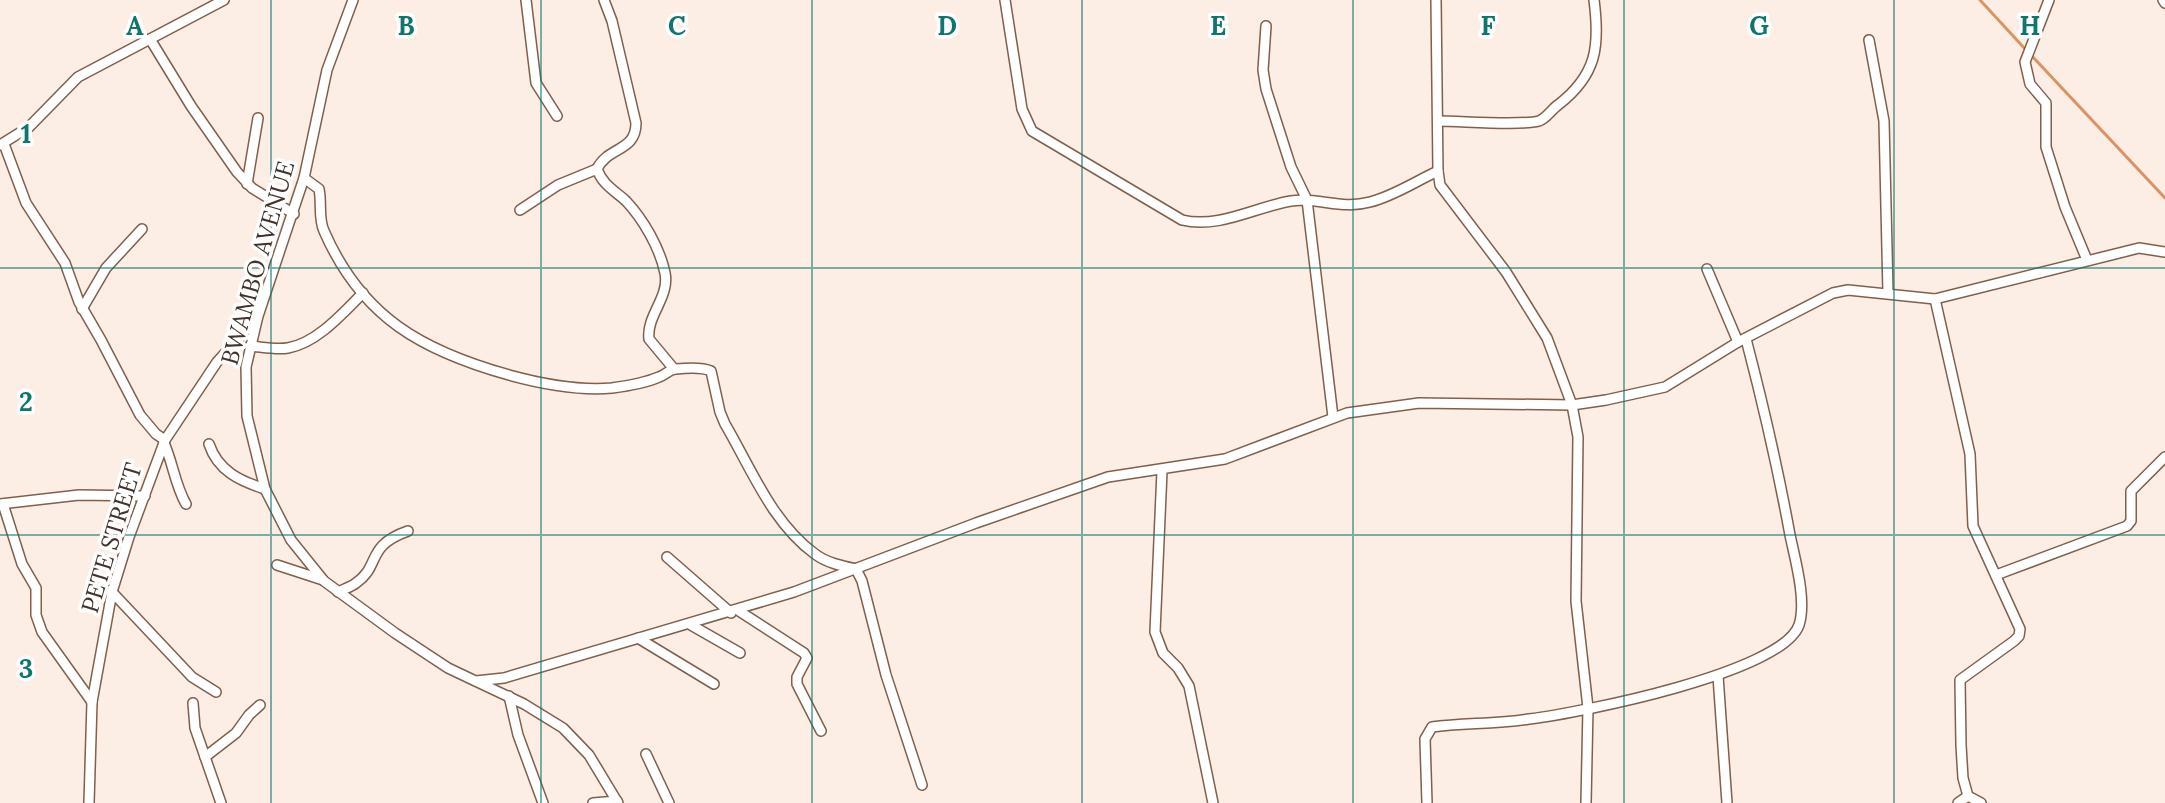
<svg xmlns="http://www.w3.org/2000/svg" width="2165" height="803" viewBox="0 0 2165 803" font-family="Lora,serif">
	<rect width="100%" height="100%" fill="#fcede5"/>
	<g fill="none" stroke-linecap="round" stroke-linejoin="round">
		<g stroke="#dc9363" stroke-width="3">
			<polyline points="1980,0 2026,50"/>
			<polyline points="2031,55 2165,198"/>
		</g>
		<g stroke="#7f604d" stroke-width="12">
			<g id="street">
				<polyline points="353,0 327,70 304,178 258,316 246,367 247,416 265,489 291,540 324,581 395,633 448,668 524,704 563,728 589,755 618,803"/>
				<polyline points="526,0 536,83 557,116"/>
				<path d="M 604,0 L 612,21 L 636,123 C 636,152 608,146 597,169 C 602,184 615,191 626,201 C 643,219 660,248 665,273 C 670,297 646,316 649,339 L 674,369"/>
				<path d="M 1005,0 L 1022,109 L 1032,131 L 1182,220 C 1219,229 1255,207 1291,201 C 1319,197 1341,210 1370,202 C 1394,196 1416,181 1438,171"/>
				<polyline points="1436,0 1438,171 1440,185 1506,272 1547,338 1572,405 1578,437 1576,601 1588,708 1586,803"/>
				<polyline points="2049,0 2025,62 2030,84 2046,103 2046,147 2065,207 2087,260"/>
				<polyline points="2163,0 2165,3"/>
				<polyline points="1266,26 1263,70 1266,89 1291,167 1307,200 1333,417"/>
				<polyline points="150,39 191,106 237,172 252,188 294,214"/>
				<polyline points="1869,40 1884,121 1888,293"/>
				<path d="M 1438,121 C 1462,121 1519,126 1539,121 C 1547,118 1551,110 1558,105 C 1597,75 1600,46 1594,0"/>
				<polyline points="4,144 26,203 65,263 79,302 101,340 140,415 156,434 165,440"/>
				<polyline points="0,145 29,127 78,77 224,0"/>
				<path d="M 304,178 L 319,189 C 322,203 318,218 324,231 C 362,318 423,351 509,375 C 542,384 578,391 612,388 C 627,386 645,383 659,377 C 665,375 670,369 676,369 C 686,368 702,367 711,371 L 720,412 L 725,424 C 751,468 772,523 815,554 C 827,563 842,566 856,569 L 862,581 L 886,675 L 922,785"/>
				<polyline points="247,184 258,118"/>
				<polyline points="520,210 558,185 597,169"/>
				<polyline points="1707,269 1738,342"/>
				<polyline points="1935,299 1970,454 1973,526 2020,629 2019,636 2014,641 1960,680 1961,745 1963,778 1968,796 1981,803"/>
				<polyline points="82,309 106,268 142,229"/>
				<path d="M 250,346 C 262,347 276,350 288,348 C 317,343 343,313 363,293"/>
				<path d="M 164,443 C 173,463 175,485 186,504"/>
				<path d="M 209,444 C 218,471 240,481 265,489"/>
				<polyline points="1162,471 1155,632 1163,653 1178,668 1189,686 1213,803"/>
				<polyline points="0,504 79,495 145,496"/>
				<polyline points="3,504 22,564 36,588 36,615 42,632 92,702"/>
				<polyline points="667,557 731,613"/>
				<polyline points="277,565 323,580"/>
				<polyline points="1996,575 2127,526 2131,521 2131,491 2165,457"/>
				<polyline points="112,592 192,677 216,692"/>
				<path d="M 338,592 C 344,589 351,587 356,583 C 381,566 365,546 408,531"/>
				<polyline points="739,611 804,653 807,658 797,677 797,684 821,731"/>
				<polyline points="691,625 740,653"/>
				<polyline points="638,638 714,684"/>
				<polyline points="1718,676 1727,803"/>
				<polyline points="476,681 504,678 794,592 976,523 1108,477 1225,459 1347,413 1419,403 1572,405 1606,400 1665,387 1738,342 1833,293 1848,290 1935,299 2139,248 2165,252"/>
				<polyline points="509,696 518,735 543,803"/>
				<polyline points="193,703 195,728 221,803"/>
				<polyline points="646,754 669,803"/>
				<polyline points="205,757 236,733 249,715 260,705"/>
				<polyline points="89,803 92,702 112,592 129,537 165,440 217,362 256,319"/>
				<polyline points="593,803 617,801"/>
				<path d="M 1427,803 L 1425,739 L 1432,727 C 1464,723 1497,724 1529,719 C 1579,713 1782,673 1799,625 C 1807,601 1795,559 1790,535 C 1778,469 1763,404 1746,339"/>
				<polyline points="1958,803 1968,796"/>
			</g>
		</g>
		<use href="#street" stroke="#fff" stroke-width="9"/>
	</g>
	<path fill="none" stroke="#0f766e" stroke-width="2" stroke-opacity="0.55" d="M 271,0 L 271,803M 541,0 L 541,803M 812,0 L 812,803M 1082,0 L 1082,803M 1353,0 L 1353,803M 1624,0 L 1624,803M 1894,0 L 1894,803M 0,268 L 2165,268M 0,535 L 2165,535"/>
	<g text-anchor="middle" stroke-width="7" stroke-linejoin="round" paint-order="stroke">
		<g font-size="24" fill="#41332b" stroke="#fefefe">
			<text transform="translate(258 263) rotate(-74)" y="8">BWAMBO AVENUE</text>
			<text transform="translate(112 538) rotate(-73)" y="8">PETE STREET</text>
		</g>
	</g>
	<g font-size="26" text-anchor="middle" font-weight="bold" fill="#0f766e" stroke="#fefefe" stroke-width="7" stroke-linejoin="round" paint-order="stroke">
		<text x="135" y="35">A</text>
		<text x="406" y="35">B</text>
		<text x="677" y="35">C</text>
		<text x="947" y="35">D</text>
		<text x="1218" y="35">E</text>
		<text x="1488" y="35">F</text>
		<text x="1759" y="35">G</text>
		<text x="2030" y="35">H</text>
		<text x="26" y="143">1</text>
		<text x="26" y="411">2</text>
		<text x="26" y="678">3</text>
	</g>
</svg>
